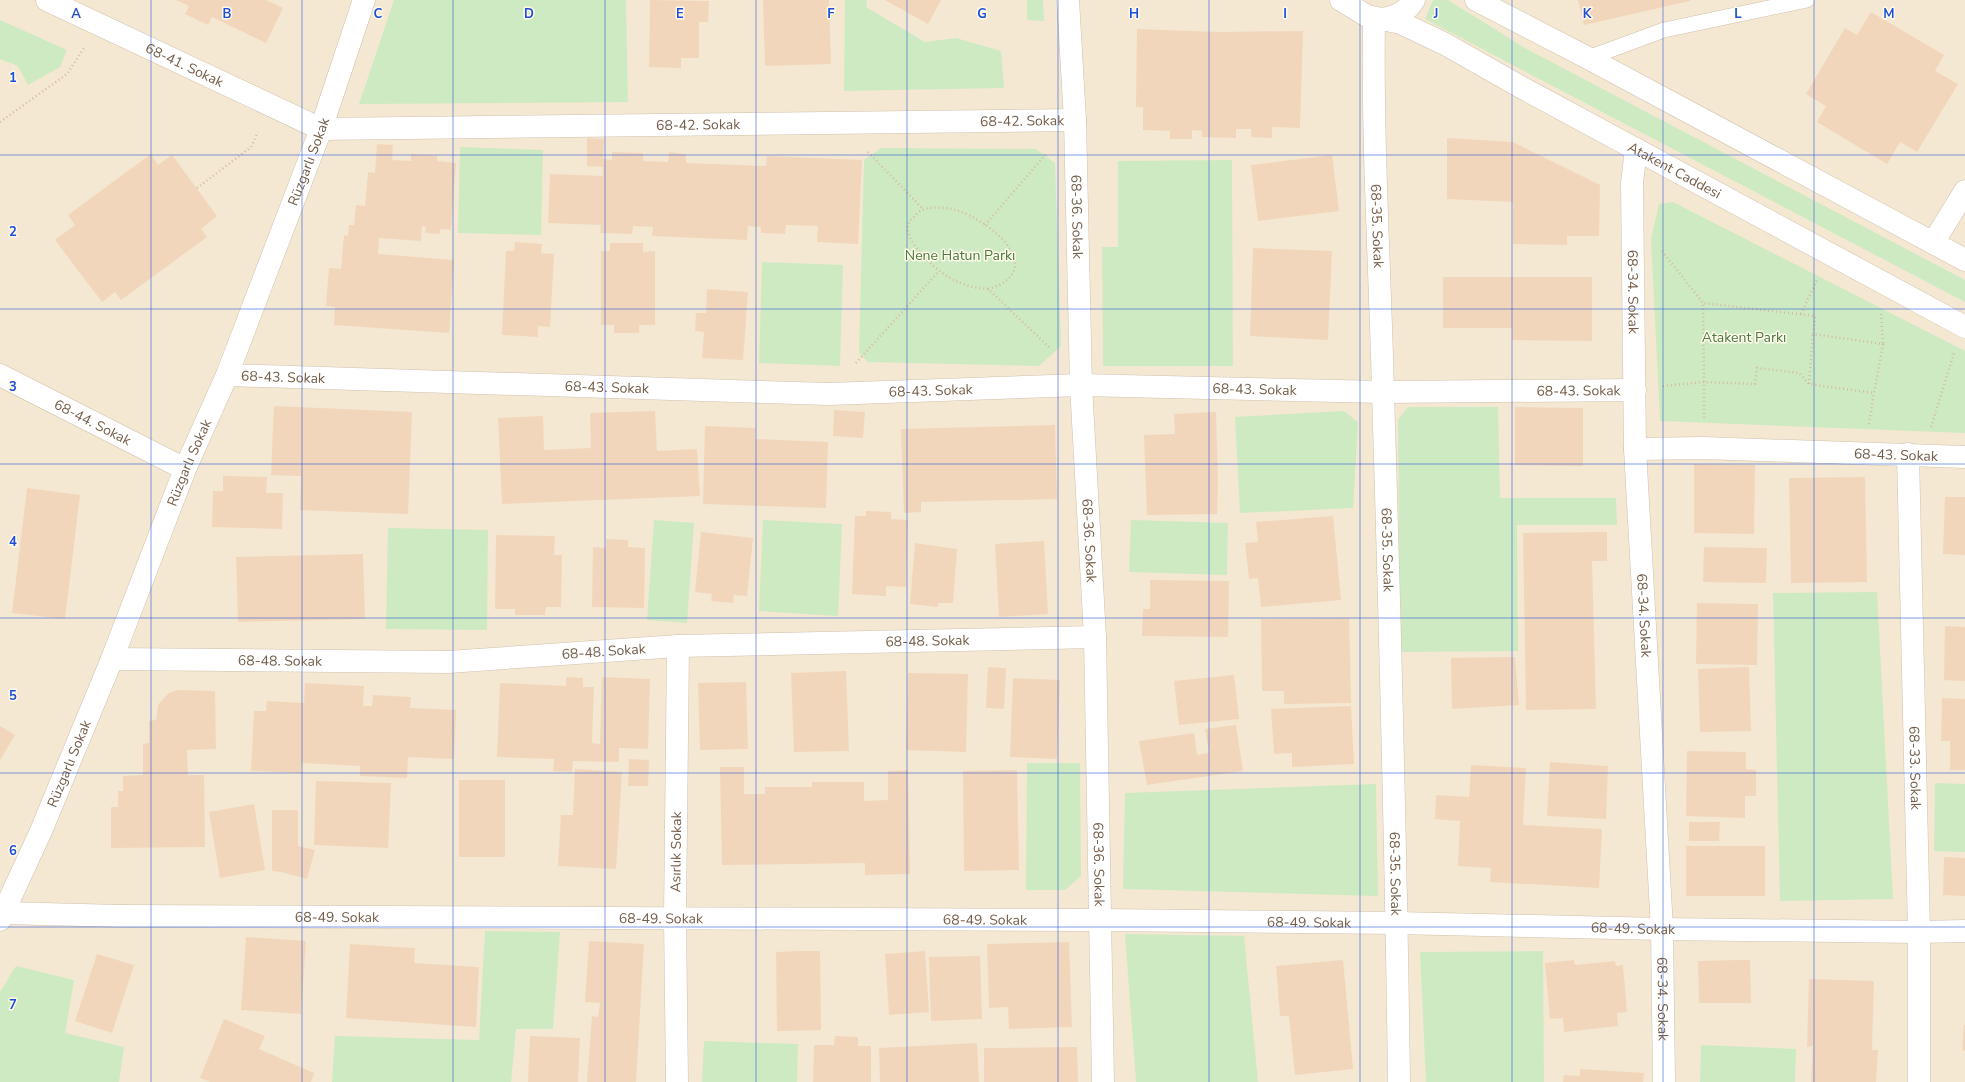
<svg xmlns="http://www.w3.org/2000/svg" width="1965" height="1082" viewBox="0 0 1965 1082" font-family="'Nunito Sans',sans-serif">
	<rect width="100%" height="100%" fill="#fcf5e3"/>
	<rect fill="#f4e8d2" x="0" y="0" width="1965" height="1082"/>
	<g fill="#ceeac2">
		<polygon points="394,0 626,0 628,102 359,104"/>
		<polygon points="845,0 867,0 866,7 925,42 956,38 1001,51 1004,88 844,91"/>
		<polygon points="1027,0 1043,0 1044,21 1027,20"/>
		<polygon points="1433,0 1448,0 1525,48 1965,280 1965,302 1425,19"/>
		<polygon points="0,20 67,50 60,67 28,85 18,66 0,59"/>
		<polygon points="460,147 543,150 541,235 458,233"/>
		<polygon points="881,148 1036,149 1055,163 1061,346 1039,366 868,362 859,353 864,160"/>
		<polygon points="1232,160 1233,366 1103,366 1102,247 1118,247 1118,161"/>
		<polygon points="1673,202 1965,351 1965,433 1660,421 1651,239 1659,204"/>
		<polygon points="762,262 843,265 840,366 759,363"/>
		<polygon points="1408,407 1498,407 1500,498 1616,498 1617,525 1517,525 1518,651 1400,652 1398,419"/>
		<polygon points="1344,411 1358,422 1353,508 1240,513 1235,417"/>
		<polygon points="654,520 694,523 687,623 647,620"/>
		<polygon points="763,520 842,524 838,616 759,611"/>
		<polygon points="1131,520 1228,523 1227,575 1129,572"/>
		<polygon points="388,528 488,530 487,630 386,629"/>
		<polygon points="1877,592 1893,899 1780,901 1773,593"/>
		<polygon points="1027,763 1080,763 1081,876 1065,890 1026,890"/>
		<polygon points="1935,783 1965,784 1965,852 1934,851"/>
		<polygon points="1376,784 1378,896 1123,889 1125,793"/>
		<polygon points="485,931 560,932 553,1029 516,1029 511,1082 332,1082 335,1036 479,1040"/>
		<polygon points="1125,934 1244,936 1258,1082 1136,1082"/>
		<polygon points="1543,951 1544,1082 1426,1082 1420,952"/>
		<polygon points="16,966 74,980 65,1033 124,1047 119,1082 0,1082 0,992"/>
		<polygon points="704,1041 798,1044 797,1082 702,1082"/>
		<polygon points="1701,1045 1796,1049 1795,1082 1700,1082"/>
	</g>
	<g fill="#f2d6bb">
		<polygon points="176,0 266,0 283,8 266,43 212,17 208,25 185,14 189,6"/>
		<polygon points="650,0 709,1 708,22 699,22 699,58 681,58 681,68 649,67"/>
		<polygon points="763,0 829,0 831,64 765,66"/>
		<polygon points="885,0 941,0 928,24"/>
		<polygon points="1578,0 1690,0 1690,1 1584,25"/>
		<polygon points="1871,12 1944,55 1935,71 1958,84 1917,152 1900,142 1887,164 1817,122 1826,106 1806,94 1845,28 1857,35"/>
		<polygon points="1137,29 1219,32 1303,31 1300,128 1272,127 1272,138 1251,137 1251,129 1236,129 1236,138 1202,137 1202,131 1192,130 1192,139 1170,139 1170,131 1143,130 1143,107 1136,107"/>
		<polygon points="587,138 604,139 603,159 612,160 612,152 643,153 643,161 668,162 669,152 686,154 686,163 766,166 767,156 862,160 858,244 817,242 818,226 786,225 785,234 761,233 761,227 748,226 747,240 652,236 653,227 633,226 632,234 600,233 601,225 548,223 550,174 603,176 603,167 587,166"/>
		<polygon points="1447,138 1513,142 1600,185 1599,236 1567,236 1567,245 1513,244 1513,202 1447,199"/>
		<polygon points="377,144 393,145 392,160 411,161 411,154 437,156 437,161 456,163 451,230 440,229 440,234 425,233 426,227 422,226 421,241 379,238 378,254 454,260 449,333 334,325 335,307 326,306 329,268 341,269 344,235 348,236 349,225 354,225 356,205 365,206 368,172 375,173"/>
		<polygon points="151,154 158,165 172,155 217,216 201,229 207,237 121,300 115,292 102,302 55,240 75,225 68,215"/>
		<polygon points="1332,155 1339,211 1258,221 1251,165"/>
		<polygon points="515,242 542,244 541,253 554,254 550,327 538,326 538,337 502,335 506,251 514,251"/>
		<polygon points="610,243 643,243 643,252 655,251 655,325 639,325 639,333 614,333 614,325 601,325 601,251 610,251"/>
		<polygon points="1253,248 1332,251 1328,340 1250,336"/>
		<polygon points="1443,277 1592,277 1592,341 1512,340 1512,328 1443,328"/>
		<polygon points="707,289 748,292 743,360 702,358 704,332 695,331 696,313 706,313"/>
		<polygon points="274,406 412,412 408,514 300,510 301,476 271,475"/>
		<polygon points="1515,407 1583,408 1583,466 1515,465"/>
		<polygon points="834,410 865,412 863,438 833,436"/>
		<polygon points="655,411 657,451 697,449 700,496 502,504 498,418 543,416 544,450 591,448 590,413"/>
		<polygon points="1216,412 1218,483 1217,514 1147,515 1144,435 1175,434 1174,414"/>
		<polygon points="1055,425 1057,499 921,502 921,512 904,513 901,429"/>
		<polygon points="705,426 756,428 755,439 828,442 826,508 703,504"/>
		<polygon points="1694,464 1755,465 1754,534 1694,533"/>
		<polygon points="223,476 267,477 266,493 283,493 282,529 212,527 213,491 223,491"/>
		<polygon points="1865,477 1867,582 1791,583 1789,478"/>
		<polygon points="27,488 80,495 65,619 12,613"/>
		<polygon points="1945,497 1965,497 1965,555 1943,554"/>
		<polygon points="866,511 891,512 891,519 908,520 906,587 886,586 886,596 852,594 855,516 866,516"/>
		<polygon points="1333,516 1341,600 1261,607 1258,578 1249,579 1245,543 1258,542 1256,522"/>
		<polygon points="701,532 753,538 747,596 734,595 733,603 711,601 712,594 695,592"/>
		<polygon points="1607,532 1607,561 1592,561 1596,709 1526,710 1523,533"/>
		<polygon points="496,535 555,536 554,555 562,555 561,607 546,607 545,615 515,615 515,609 495,609"/>
		<polygon points="606,539 628,540 628,547 645,548 644,608 592,607 593,547 606,548"/>
		<polygon points="1044,541 1048,614 999,617 995,544"/>
		<polygon points="915,543 957,549 953,603 938,603 938,607 910,604"/>
		<polygon points="1704,547 1767,548 1766,583 1703,582"/>
		<polygon points="363,554 365,619 238,622 236,557"/>
		<polygon points="1150,580 1229,581 1228,637 1142,636 1143,609 1150,609"/>
		<polygon points="1697,603 1758,604 1757,665 1696,664"/>
		<polygon points="1349,618 1351,703 1284,704 1284,691 1262,691 1261,619"/>
		<polygon points="1945,626 1965,627 1965,681 1944,680"/>
		<polygon points="1515,657 1519,705 1452,709 1451,658"/>
		<polygon points="988,667 1006,668 1004,709 986,708"/>
		<polygon points="1749,667 1751,731 1700,732 1698,669"/>
		<polygon points="846,671 849,751 794,752 791,673"/>
		<polygon points="908,673 968,674 966,752 906,750"/>
		<polygon points="1234,675 1239,719 1179,725 1174,681"/>
		<polygon points="566,677 583,678 583,687 594,687 592,743 600,744 602,677 650,679 648,749 619,748 619,762 573,761 572,772 553,771 554,759 497,757 500,683 566,686"/>
		<polygon points="1013,678 1060,680 1057,759 1010,757"/>
		<polygon points="746,682 748,749 700,750 698,683"/>
		<polygon points="305,683 364,686 363,706 372,706 373,695 411,697 410,708 456,710 454,759 408,757 407,778 360,776 360,766 302,763 301,773 251,771 254,711 266,711 267,701 304,703"/>
		<polygon points="178,690 215,691 216,749 187,750 188,775 204,775 205,847 111,848 111,807 118,807 118,791 123,791 123,776 143,775 143,744 149,743 149,721 156,720 158,705 163,699 169,693"/>
		<polygon points="1942,698 1965,699 1965,770 1950,770 1950,741 1941,741"/>
		<polygon points="1351,706 1354,764 1292,767 1292,753 1274,754 1271,709"/>
		<polygon points="1236,725 1243,771 1147,785 1139,741 1194,733 1197,755 1209,753 1205,729"/>
		<polygon points="0,726 15,735 0,760"/>
		<polygon points="1687,751 1746,752 1746,769 1756,770 1756,796 1745,796 1745,818 1686,816"/>
		<polygon points="629,759 649,760 648,786 628,786"/>
		<polygon points="1550,762 1608,766 1606,819 1547,816"/>
		<polygon points="1471,765 1526,768 1523,825 1602,829 1599,888 1490,882 1491,868 1458,866 1460,821 1435,819 1436,795 1469,797"/>
		<polygon points="720,767 744,767 744,794 765,794 765,787 812,787 812,782 864,782 864,801 888,800 888,771 908,770 910,874 865,875 865,863 722,865"/>
		<polygon points="575,769 622,772 616,869 558,866 561,815 573,815"/>
		<polygon points="1017,770 1019,870 964,871 963,771"/>
		<rect x="459" y="780" width="46" height="77"/>
		<polygon points="316,781 391,783 388,848 314,845"/>
		<polygon points="254,804 265,870 220,878 209,812"/>
		<polygon points="272,810 298,810 298,846 315,850 307,879 281,872 272,871"/>
		<polygon points="1689,822 1720,822 1719,841 1689,841"/>
		<rect x="1686" y="846" width="79" height="50"/>
		<polygon points="1944,857 1965,858 1965,896 1943,895"/>
		<polygon points="246,937 306,941 301,1014 241,1010"/>
		<polygon points="589,941 644,944 636,1082 587,1082 592,1016 598,1017 600,1003 585,1002"/>
		<polygon points="1069,942 1072,1027 1009,1029 1008,1007 989,1008 987,944"/>
		<polygon points="350,944 415,948 414,963 479,967 476,1027 346,1018"/>
		<polygon points="798,951 820,951 821,1030 777,1031 776,952"/>
		<polygon points="925,951 929,1012 889,1015 885,954"/>
		<polygon points="97,954 134,965 112,1033 75,1021"/>
		<polygon points="980,956 982,1019 931,1021 929,957"/>
		<polygon points="1343,960 1353,1069 1295,1075 1289,1016 1280,1016 1276,966"/>
		<polygon points="1574,960 1575,965 1615,961 1616,966 1623,965 1627,1012 1617,1013 1618,1026 1564,1032 1563,1018 1550,1019 1545,963"/>
		<polygon points="1738,960 1750,960 1751,1003 1699,1003 1698,961"/>
		<polygon points="1809,979 1874,981 1872,1050 1878,1050 1876,1082 1811,1082 1813,1046 1807,1047"/>
		<polygon points="224,1019 265,1036 259,1049 314,1073 311,1082 210,1082 200,1078"/>
		<polygon points="1964,1025 1965,1025 1965,1051 1962,1050"/>
		<polygon points="530,1036 580,1038 578,1082 528,1082"/>
		<polygon points="835,1036 858,1037 858,1046 871,1046 871,1082 813,1082 814,1045 834,1045"/>
		<polygon points="977,1043 979,1082 880,1082 879,1048"/>
		<polygon points="1077,1047 1078,1082 984,1082 984,1048"/>
		<polygon points="1580,1069 1644,1073 1643,1082 1563,1082 1564,1075 1580,1076"/>
	</g>
	<g fill="none" stroke-linecap="round" stroke-linejoin="round">
		<g stroke="#d0c0ad" stroke-width="16">
			<polyline id="service" points="1588,58 1664,30 1807,0"/>
		</g>
		<g stroke="#d0c0ad" stroke-width="23">
			<g id="minor">
				<path id="s1" d="M 47,0 L 321,129 L 1075,120"/>
				<path id="s2" d="M 1068,0 L 1075,120 L 1081,385 L 1095,637 L 1103,1082"/>
				<path id="s3" d="M 1341,0 L 1367,16 L 1401,23 L 1445,44 L 1519,86 L 1965,327"/>
				<polyline points="1476,0 1588,58 1965,260"/>
				<path id="s4" d="M 1374,18 C 1372,143 1380,268 1383,392 C 1390,622 1396,852 1399,1082"/>
				<path d="M 1382,19 C 1396,17 1407,12 1414,0"/>
				<path id="s5" d="M 1636,149 L 1632,183 L 1635,449 L 1662,929 L 1664,1082"/>
				<polyline points="1933,243 1965,191"/>
				<path id="s6" d="M 0,375 L 185,469"/>
				<path id="s7" d="M 227,375 L 829,394 L 1081,385 L 1383,392 L 1635,390"/>
				<path id="s8" d="M 1635,449 L 1703,448 L 1965,457"/>
				<path id="s9" d="M 1908,454 L 1919,932 L 1919,1082"/>
				<path id="s10" d="M 112,659 L 448,662 L 678,646 L 1095,637"/>
				<path id="s11" d="M 4,913 L 121,916 L 1099,920 L 1397,923 L 1662,929 L 1919,932 L 1965,931"/>
				<path id="s12" d="M 0,920 L 41,831 L 112,659 L 185,469 L 227,375 L 321,129 L 364,0"/>
				<path id="s13" d="M 677,1082 L 675,917 L 678,646"/>
			</g>
		</g>
		<g stroke="#d6ba9e" stroke-width="2.5" stroke-dasharray="1 3" stroke-linecap="butt">
			<polyline points="0,122 67,74 84,48"/>
			<polyline points="868,152 923,209"/>
			<polyline points="197,188 251,147 258,132"/>
			<polyline points="985,225 1046,154"/>
			<polyline points="1662,251 1703,303 1704,382 1755,384 1757,368 1799,373 1809,384 1874,393 1883,344 1813,334 1815,316 1703,303"/>
			<path d="M 988,289 C 1054,270 983,212 946,208 C 933,207 920,207 913,218 C 911,220 908,223 908,225 C 905,245 940,274 956,281 C 966,286 977,288 988,289 L 1051,349"/>
			<polyline points="1801,314 1817,280"/>
			<polyline points="1881,314 1883,344"/>
			<polyline points="856,363 939,271"/>
			<polyline points="1809,384 1813,334"/>
			<polyline points="1663,386 1704,382 1704,419"/>
			<polyline points="1869,424 1874,393"/>
			<polyline points="1931,427 1954,353"/>
		</g>
		<use href="#service" stroke="#fff" stroke-width="15"/>
		<use href="#minor" stroke="#fff" stroke-width="22"/>
	</g>
	<path fill="none" stroke="#1d4ed8" stroke-width="1" stroke-opacity="0.55" d="M 151,0 L 151,1082M 302,0 L 302,1082M 453,0 L 453,1082M 605,0 L 605,1082M 756,0 L 756,1082M 907,0 L 907,1082M 1058,0 L 1058,1082M 1209,0 L 1209,1082M 1360,0 L 1360,1082M 1512,0 L 1512,1082M 1663,0 L 1663,1082M 1814,0 L 1814,1082M 0,155 L 1965,155M 0,309 L 1965,309M 0,464 L 1965,464M 0,618 L 1965,618M 0,773 L 1965,773M 0,927 L 1965,927"/>
	<g text-anchor="middle" stroke-width="3" stroke-linejoin="round" paint-order="stroke">
		<g font-size="14" fill="#745d49" stroke="#fff9e9">
			<text dy="5" stroke="none"><textPath href="#s1" startOffset="152">68-41. Sokak</textPath></text>
			<text dy="5" stroke="none"><textPath href="#s1" startOffset="1004">68-42. Sokak</textPath></text>
			<text dy="5" stroke="none"><textPath href="#s1" startOffset="680">68-42. Sokak</textPath></text>
			<text dy="5" stroke="none"><textPath href="#s12" startOffset="819">Rüzgarlı Sokak</textPath></text>
			<text dy="5" stroke="none"><textPath href="#s3" startOffset="376">Atakent Caddesi</textPath></text>
			<text dy="5" stroke="none"><textPath href="#s2" startOffset="217">68-36. Sokak</textPath></text>
			<text dy="5" stroke="none"><textPath href="#s4" startOffset="208">68-35. Sokak</textPath></text>
			<text dy="5" stroke="none"><textPath href="#s5" startOffset="143">68-34. Sokak</textPath></text>
			<text dy="5" stroke="none"><textPath href="#s7" startOffset="56">68-43. Sokak</textPath></text>
			<text dy="5" stroke="none"><textPath href="#s7" startOffset="380">68-43. Sokak</textPath></text>
			<text dy="5" stroke="none"><textPath href="#s7" startOffset="1028">68-43. Sokak</textPath></text>
			<text dy="5" stroke="none"><textPath href="#s7" startOffset="704">68-43. Sokak</textPath></text>
			<text dy="5" stroke="none"><textPath href="#s7" startOffset="1352">68-43. Sokak</textPath></text>
			<text dy="5" stroke="none"><textPath href="#s6" startOffset="104">68-44. Sokak</textPath></text>
			<text dy="5" stroke="none"><textPath href="#s8" startOffset="261">68-43. Sokak</textPath></text>
			<text dy="5" stroke="none"><textPath href="#s12" startOffset="495">Rüzgarlı Sokak</textPath></text>
			<text dy="5" stroke="none"><textPath href="#s2" startOffset="541">68-36. Sokak</textPath></text>
			<text dy="5" stroke="none"><textPath href="#s4" startOffset="532">68-35. Sokak</textPath></text>
			<text dy="5" stroke="none"><textPath href="#s5" startOffset="467">68-34. Sokak</textPath></text>
			<text dy="5" stroke="none"><textPath href="#s10" startOffset="816">68-48. Sokak</textPath></text>
			<text dy="5" stroke="none"><textPath href="#s10" startOffset="492">68-48. Sokak</textPath></text>
			<text dy="5" stroke="none"><textPath href="#s10" startOffset="168">68-48. Sokak</textPath></text>
			<text dy="5" stroke="none"><textPath href="#s12" startOffset="171">Rüzgarlı Sokak</textPath></text>
			<text dy="5" stroke="none"><textPath href="#s9" startOffset="314">68-33. Sokak</textPath></text>
			<text dy="5" stroke="none"><textPath href="#s13" startOffset="230">Asırlık Sokak</textPath></text>
			<text dy="5" stroke="none"><textPath href="#s2" startOffset="865">68-36. Sokak</textPath></text>
			<text dy="5" stroke="none"><textPath href="#s4" startOffset="856">68-35. Sokak</textPath></text>
			<text dy="5" stroke="none"><textPath href="#s11" startOffset="333">68-49. Sokak</textPath></text>
			<text dy="5" stroke="none"><textPath href="#s11" startOffset="657">68-49. Sokak</textPath></text>
			<text dy="5" stroke="none"><textPath href="#s11" startOffset="981">68-49. Sokak</textPath></text>
			<text dy="5" stroke="none"><textPath href="#s11" startOffset="1305">68-49. Sokak</textPath></text>
			<text dy="5" stroke="none"><textPath href="#s11" startOffset="1629">68-49. Sokak</textPath></text>
			<text dy="5" stroke="none"><textPath href="#s5" startOffset="851">68-34. Sokak</textPath></text>
		</g>
		<g font-size="14" fill="#4c7a41" stroke="#fff9e9">
			<text x="960" y="260">Nene Hatun Parkı</text>
			<text x="1744" y="342">Atakent Parkı</text>
		</g>
	</g>
	<g font-size="13" text-anchor="middle" font-weight="bold" fill="#1d4ed8" stroke="#fff9e9" stroke-width="3" stroke-linejoin="round" paint-order="stroke">
		<text x="76" y="18">A</text>
		<text x="227" y="18">B</text>
		<text x="378" y="18">C</text>
		<text x="529" y="18">D</text>
		<text x="680" y="18">E</text>
		<text x="831" y="18">F</text>
		<text x="982" y="18">G</text>
		<text x="1134" y="18">H</text>
		<text x="1285" y="18">I</text>
		<text x="1436" y="18">J</text>
		<text x="1587" y="18">K</text>
		<text x="1738" y="18">L</text>
		<text x="1889" y="18">M</text>
		<text x="13" y="82">1</text>
		<text x="13" y="236">2</text>
		<text x="13" y="391">3</text>
		<text x="13" y="546">4</text>
		<text x="13" y="700">5</text>
		<text x="13" y="855">6</text>
		<text x="13" y="1009">7</text>
	</g>
</svg>
